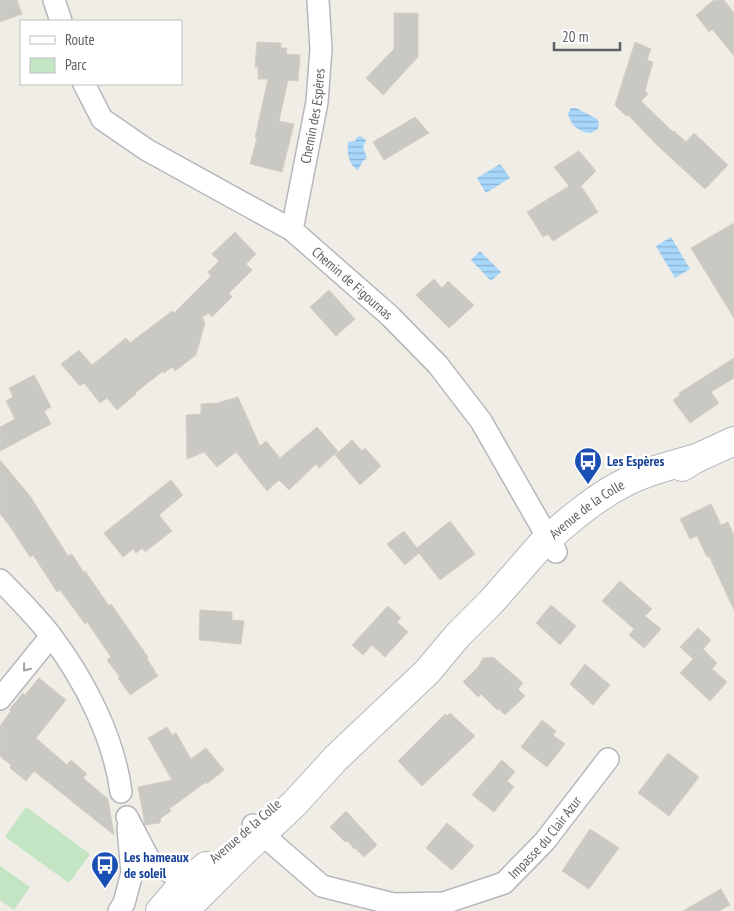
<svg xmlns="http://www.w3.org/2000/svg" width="734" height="911" viewBox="0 0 734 911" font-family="'PT Sans Narrow',sans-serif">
	<defs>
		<pattern id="water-rules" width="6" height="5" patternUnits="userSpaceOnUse" patternTransform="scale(1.25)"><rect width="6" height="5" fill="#a8d7fc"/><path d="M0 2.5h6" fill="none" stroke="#8cb2d0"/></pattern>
	</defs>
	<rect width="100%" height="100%" fill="#efede5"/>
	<g fill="#c3e5c3">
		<polygon points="26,807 90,854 69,883 5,837"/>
		<polygon points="0,866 30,887 14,910 0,900"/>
	</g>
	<g fill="url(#water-rules)">
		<path d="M 571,108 L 576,108 L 597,119 L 599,124 L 598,129 L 591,133 C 580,133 569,124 568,113 Z"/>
		<path d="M 358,136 L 362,137 L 366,140 L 363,147 L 367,158 L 363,161 L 358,170 C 348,165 347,152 348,142 L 355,141 Z"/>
		<polygon points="500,164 510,178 486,193 477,178"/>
		<polygon points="671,237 690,269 675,278 656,246"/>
		<polygon points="480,251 501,272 491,281 471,260"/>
	</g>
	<g fill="#cac8c2" stroke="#d3cfc4">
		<polygon points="0,0 17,0 22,14 0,22"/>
		<polygon points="714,0 724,0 734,13 734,56 712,29 709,32 696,15"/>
		<polygon points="394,13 418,13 418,57 383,95 366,78 394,49"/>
		<polygon points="257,42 281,43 281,48 287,48 286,54 300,55 298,81 288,80 279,121 294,124 282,172 250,164 257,138 255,138 268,79 258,79 258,67 255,67"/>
		<polygon points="635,42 651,49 647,60 653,62 645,91 648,94 641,101 673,132 674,131 686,142 694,133 728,165 705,189 659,147 628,115 626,116 615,105"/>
		<polygon points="415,117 429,133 384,160 373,142"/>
		<polygon points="579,151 596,171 581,186 598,212 553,241 548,234 543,237 527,212 569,186 554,167"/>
		<polygon points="734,223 734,318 691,248"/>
		<polygon points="235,232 256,254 246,264 252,270 229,293 232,297 212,317 209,313 202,317 205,323 196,355 175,371 172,367 164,373 163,371 135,393 136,394 117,410 107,398 100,403 84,383 80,386 61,364 79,350 92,365 126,338 130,343 172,311 174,313 211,276 208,272 219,261 212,254"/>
		<polygon points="434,279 442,288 448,281 474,305 449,328 416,295"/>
		<polygon points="329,290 355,319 336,336 310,307"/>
		<polygon points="734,358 734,378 711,392 719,403 690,423 673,400 680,395 679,393"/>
		<polygon points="34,375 51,407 44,411 51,424 0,451 0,427 15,419 6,401 13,397 9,388"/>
		<polygon points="238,397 260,446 266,441 280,458 317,427 338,451 319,468 316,464 289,490 279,480 267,491 236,452 217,467 204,452 187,459 186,415 201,414 201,404 217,403"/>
		<polygon points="352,440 362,451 365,448 381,466 360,485 335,455"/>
		<polygon points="0,460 30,496 68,556 72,554 84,573 85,571 109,606 111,604 148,657 147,659 158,676 130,695 118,678 120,677 107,660 111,657 87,622 85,624 60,590 57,592 33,555 30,557 9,525 0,514"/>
		<polygon points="171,480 183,495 159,515 172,531 145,552 142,548 136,553 133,549 123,557 104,533"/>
		<polygon points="711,504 721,525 728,522 734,536 734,610 709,556 707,557 697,536 690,539 680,519"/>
		<polygon points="450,521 475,554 440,580 419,553 405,565 387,544 404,531 417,548"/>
		<polygon points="620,581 652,609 645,616 661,629 644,648 629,635 634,629 602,601"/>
		<polygon points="551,605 576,626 560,645 536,623"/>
		<polygon points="388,606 401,618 397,622 408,632 385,657 372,645 363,655 352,645"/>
		<polygon points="200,610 232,612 232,620 244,621 241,644 199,640"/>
		<polygon points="698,628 711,640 703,649 717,663 712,669 727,682 710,701 680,673 699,653 693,659 680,647"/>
		<polygon points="493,657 523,683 518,689 525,696 505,715 499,709 497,710 481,694 478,697 463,682 478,667 483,658"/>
		<polygon points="585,664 610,685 593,705 570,684"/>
		<polygon points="39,678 66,700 36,738 67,765 71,760 87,774 83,778 108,799 114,835 34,771 26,781 10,768 11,765 0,756 0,726 11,711 9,710 23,693 25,695"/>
		<polygon points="450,713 475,736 422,786 398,761 445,714 447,716"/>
		<polygon points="542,720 556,731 553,735 565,744 547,767 521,747"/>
		<polygon points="167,727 172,735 176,733 191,759 206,748 224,770 207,784 206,782 169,809 171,811 161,818 160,823 145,825 138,787 172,780 148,738"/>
		<polygon points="668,753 699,777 669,816 638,793"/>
		<polygon points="502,760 515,772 507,781 514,787 494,812 472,795"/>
		<polygon points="346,811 377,845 364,857 355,848 354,849 348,841 345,842 330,827"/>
		<polygon points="447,823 474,846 452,870 426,848"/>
		<polygon points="590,829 619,848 589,889 562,871"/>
		<polygon points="721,889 730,905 719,911 683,911"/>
	</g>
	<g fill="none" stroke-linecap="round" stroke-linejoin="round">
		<g stroke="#b6b7bc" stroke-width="24">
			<g id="street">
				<polyline points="54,0 61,21"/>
				<path id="s1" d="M 84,84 L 102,119 L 147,150 L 292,230 L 390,316 L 438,365 L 481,421 L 556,552"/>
				<path id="s2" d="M 292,230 L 317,102 L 321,49 L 318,0"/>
				<path d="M 0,580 C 18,598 36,616 52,637 C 85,681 114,738 121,792"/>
				<polyline points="0,699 51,636"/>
				<polyline points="127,817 151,863 174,874 201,870"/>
				<path id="s3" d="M 253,825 L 262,834 L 322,886 L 393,904 L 444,903 L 504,883 L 545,841 L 608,759"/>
				<polyline points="119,911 124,903 132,873 128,828"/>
			</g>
		</g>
		<g stroke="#b4b7bc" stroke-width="30">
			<g id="secondary">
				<polyline points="682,467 697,458 734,441"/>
				<polyline points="160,911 177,891 206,866"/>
				<path id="s4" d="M 184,911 L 242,853 L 294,804 L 336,758 L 427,672 L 458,635 L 492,601 L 541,545 C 568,521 595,497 628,481 C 650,470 673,465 697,458"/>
			</g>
		</g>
		<use href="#street" stroke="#fff" stroke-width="21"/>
		<use href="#secondary" stroke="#fff" stroke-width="28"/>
	</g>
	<defs><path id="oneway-chevron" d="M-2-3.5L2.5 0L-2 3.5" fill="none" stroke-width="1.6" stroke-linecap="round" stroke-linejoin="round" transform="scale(1.25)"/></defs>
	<use stroke="#9ea0a3" href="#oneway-chevron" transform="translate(26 668) rotate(129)"/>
	<defs>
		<g id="bus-pin" transform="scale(1.4375)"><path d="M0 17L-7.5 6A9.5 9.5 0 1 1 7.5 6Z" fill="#1a4fb4" stroke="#fff"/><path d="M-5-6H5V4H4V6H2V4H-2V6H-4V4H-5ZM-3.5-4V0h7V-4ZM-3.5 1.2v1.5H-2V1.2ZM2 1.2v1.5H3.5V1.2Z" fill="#fff"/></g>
	</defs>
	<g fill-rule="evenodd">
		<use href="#bus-pin" x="588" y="461"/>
		<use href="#bus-pin" x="105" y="865"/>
	</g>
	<g text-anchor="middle" stroke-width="5" stroke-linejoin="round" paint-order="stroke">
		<g font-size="14" fill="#5d6165" stroke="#fff">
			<text dy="5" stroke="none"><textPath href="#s2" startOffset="116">Chemin des Espères</textPath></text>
			<text dy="5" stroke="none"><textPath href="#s1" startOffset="340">Chemin de Figournas</textPath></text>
			<text dy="5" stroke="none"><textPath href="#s4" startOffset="570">Avenue de la Colle</textPath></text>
			<text transform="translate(245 831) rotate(-41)" y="5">Avenue de la Colle</text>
			<text dy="5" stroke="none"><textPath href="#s3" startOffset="341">Impasse du Clair Azur</textPath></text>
		</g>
		<g font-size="14" font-weight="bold" fill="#164399" stroke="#fff" text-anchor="start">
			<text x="607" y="466">Les Espères</text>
			<text x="124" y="862">Les hameaux<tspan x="124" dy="16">de soleil</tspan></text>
		</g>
	</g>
	<rect x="20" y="20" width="162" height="65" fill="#ffffff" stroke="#bec0c1"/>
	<rect x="30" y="36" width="25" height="8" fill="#ffffff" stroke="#bec0c1"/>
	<text x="65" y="45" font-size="15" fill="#5d6165">Route</text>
	<rect x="30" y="58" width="25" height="15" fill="#c3e5c3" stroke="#bec0c1"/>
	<text x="65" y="70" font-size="15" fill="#5d6165">Parc</text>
	<path d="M554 42v8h66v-8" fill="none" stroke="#5d6165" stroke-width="2.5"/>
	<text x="562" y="42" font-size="15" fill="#5d6165" stroke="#ffffff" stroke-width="4" paint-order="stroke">20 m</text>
</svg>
